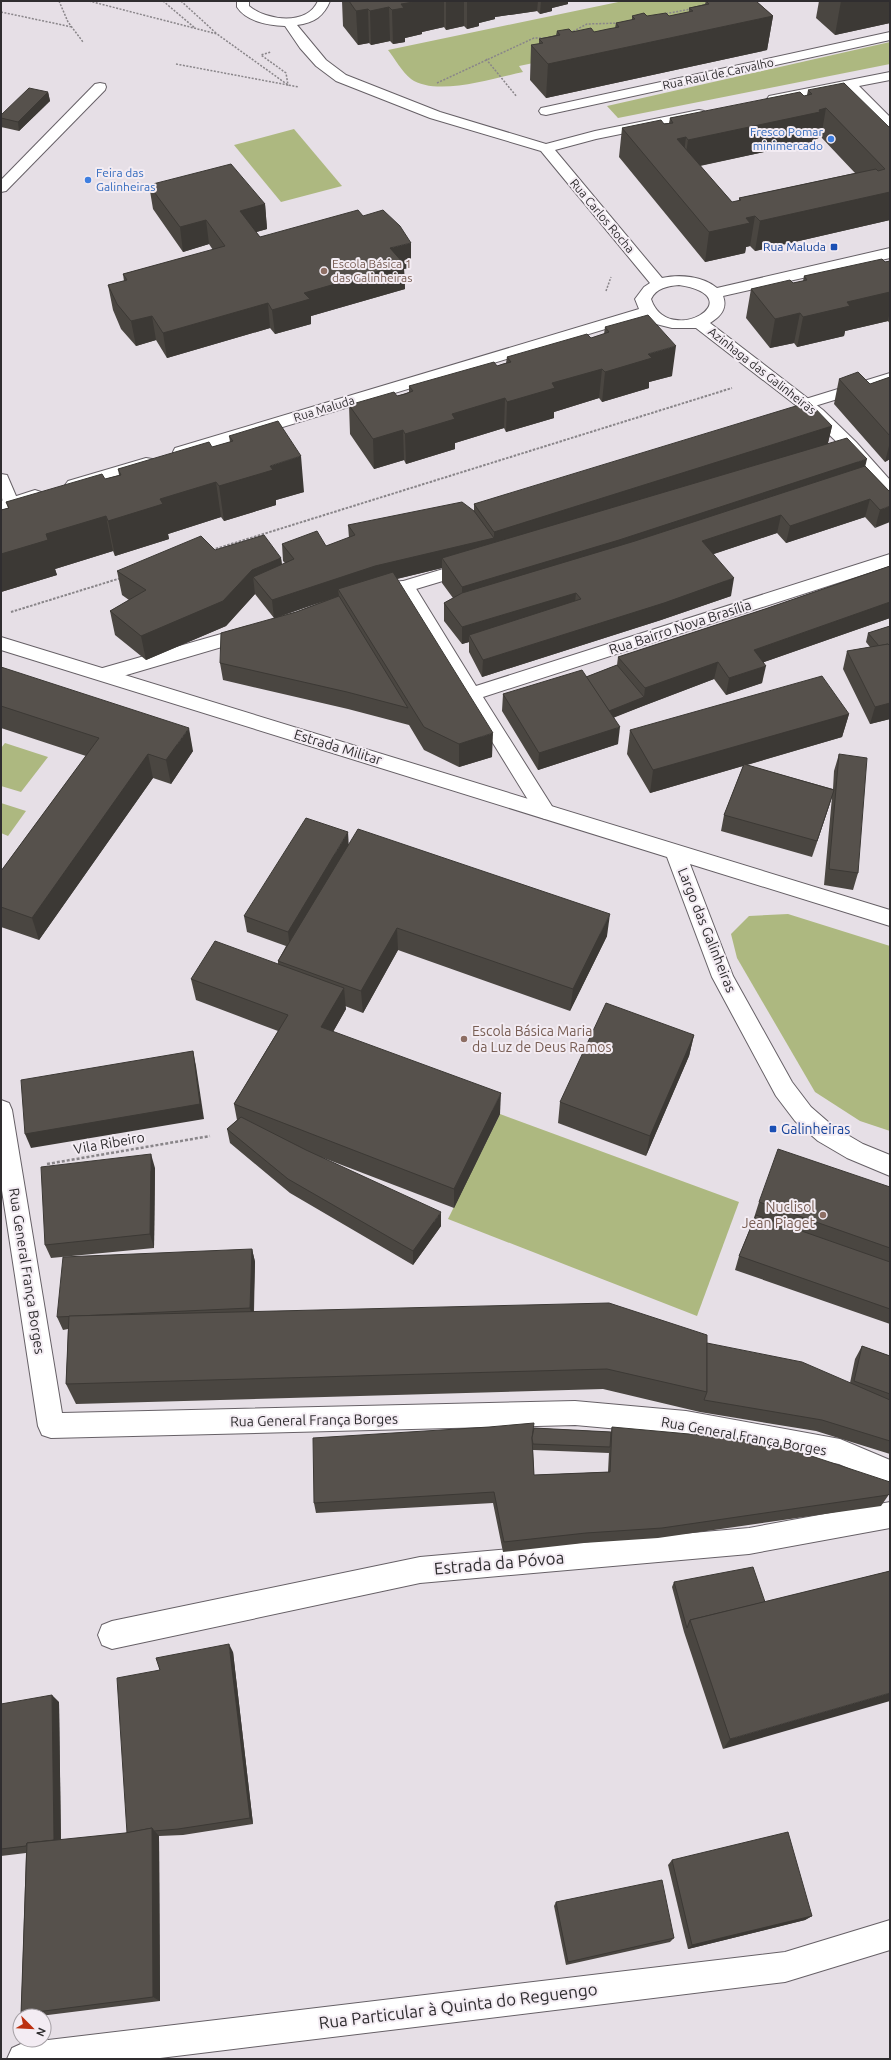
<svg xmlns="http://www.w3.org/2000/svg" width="891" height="2060" viewBox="0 0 891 2060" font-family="Ubuntu,sans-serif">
	<rect width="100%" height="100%" fill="#e6dfe6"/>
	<g fill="#adb880">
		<path d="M 623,1 L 713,1 L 735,21 L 519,66 L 523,72 C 495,78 436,97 411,79 C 402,72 395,59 388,50 Z"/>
		<polygon points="890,42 890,64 618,118 607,106"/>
		<polygon points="294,129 342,186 281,202 234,145"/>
		<polygon points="5,743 48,757 21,792 1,786 1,748"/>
		<polygon points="1,803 26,811 8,836 1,833"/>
		<polygon points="788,914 890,946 890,1131 860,1121 815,1092 737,958 731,934 749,916"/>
		<polygon points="500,1114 739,1202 697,1316 448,1219"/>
	</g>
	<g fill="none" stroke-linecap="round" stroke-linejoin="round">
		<g stroke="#666066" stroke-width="2">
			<g id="service">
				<polygon points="100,83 105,84 106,87 105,90 6,191 1,192 1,180 95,84"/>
				<polygon points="890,373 890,383 805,409 799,407 797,404 799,401"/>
				<path d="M 1,474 L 7,475 L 19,503 L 17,507 L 11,508 L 5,507 C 0,497 1,485 1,474 Z"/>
			</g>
		</g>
		<g stroke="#666066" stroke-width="2">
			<polygon id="pedestrian" points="470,561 476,563 479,567 476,571 406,592 400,590 397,586 400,582"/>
		</g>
		<g stroke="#666066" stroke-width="2">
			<g id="minor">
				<path d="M 237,1 L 249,1 L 249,6 C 267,21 307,26 318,1 L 330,1 C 324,16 314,23 297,25 L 326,60 L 346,75 L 440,112 L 546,144 L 595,131 L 699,110 L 704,111 L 706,114 L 704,117 L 596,139 L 555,150 L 662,278 C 680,274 703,276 717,288 L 890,248 L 890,258 L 723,296 C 728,309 720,317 710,323 L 823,410 L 856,442 L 890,480 L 890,497 L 884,495 L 844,449 L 811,417 L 696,328 L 672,328 L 656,324 L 645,317 L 187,456 L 181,457 L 175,456 L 173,452 L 175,448 L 639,309 L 635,299 L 644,287 L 650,283 L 541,151 L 430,118 L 336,81 L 316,66 L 300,48 L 285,26 C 268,25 247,22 237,7 ZM 679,285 C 755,297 668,349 651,299 C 656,288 668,286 679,285 Z"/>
				<polygon points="890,32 890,40 546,115 541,114 539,111 541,108 546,107"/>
				<polygon points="890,72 890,80 859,86 890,117 890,129 885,128 846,89 774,103 769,102 767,99 769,96 774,95"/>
				<polygon points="146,458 152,459 154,463 152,467 74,491 68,489 65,485 68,481"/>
				<polygon points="35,490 41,492 44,496 41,500 1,513 1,501"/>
				<path d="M 890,554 L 890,566 L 483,697 L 555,811 L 552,816 L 545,819 L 538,816 L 401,594 L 375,601 L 369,599 L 366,595 L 369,591 C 382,587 399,578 412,582 L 476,686 Z"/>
				<polygon points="249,626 256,627 258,632 256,637 106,681 99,679 97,674 99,669"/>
				<polygon points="1,1100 9,1103 12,1110 62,1413 575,1401 686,1411 840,1439 890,1460 890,1486 839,1464 686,1435 575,1425 51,1438 42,1435 38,1426 1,1184"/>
				<polygon points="890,1502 890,1528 749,1554 420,1583 112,1649 102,1645 98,1635 102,1625 112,1621 420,1557 749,1528"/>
				<polygon points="890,1920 890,1950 785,1982 152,2059 7,2059 12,2048 23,2043 785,1952"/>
			</g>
		</g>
		<g stroke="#666066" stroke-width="2">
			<polygon id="tertiary" points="1,637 890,910 890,926 690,864 733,976 792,1082 811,1107 834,1127 863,1144 890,1155 890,1176 847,1158 818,1141 795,1121 776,1096 712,977 667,857 1,650"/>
		</g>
		<g stroke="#898589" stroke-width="1.5" stroke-dasharray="2 1.5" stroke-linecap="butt">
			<polyline points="59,1 68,22 83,42"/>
			<polyline points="89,1 217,34 288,85 299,87"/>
			<polyline points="163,1 195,28"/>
			<polyline points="181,1 217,34"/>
			<polyline points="1,12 72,27"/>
			<polyline points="659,15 691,9"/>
			<polyline points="570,33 587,24 621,23"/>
			<polyline points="486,59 517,97"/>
			<polyline points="176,64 288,85 286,73 261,55 271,52"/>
			<polyline points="437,83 534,38 548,38"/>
			<polyline points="606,291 611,277"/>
		</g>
		<g stroke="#898589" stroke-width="2" stroke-dasharray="2.5 1.5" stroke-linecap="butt">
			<polyline points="212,550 732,388"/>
			<polyline points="11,612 121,578"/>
		</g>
		<polyline stroke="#898589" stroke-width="2.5" stroke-dasharray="3 2" stroke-linecap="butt" points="47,1164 210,1136"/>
		<use href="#service" fill="#fff" fill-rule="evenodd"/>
		<use href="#pedestrian" fill="#fff" fill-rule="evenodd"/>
		<use href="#minor" fill="#fff" fill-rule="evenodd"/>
		<use href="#tertiary" fill="#fff" fill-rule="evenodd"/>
	</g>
	<g fill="#4a4641" fill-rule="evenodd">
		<polygon points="342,1 572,1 568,2 568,4 552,8 552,11 540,14 537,11 495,17 495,19 479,23 479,26 467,29 464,26 446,30 444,27 422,32 422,34 405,38 405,42 393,44 390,41 371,45 369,43 358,45 343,26"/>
		<polygon points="706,1 756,1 773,16 767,50 546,98 530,80 531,45 539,44 539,39 556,35 557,31 594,32 615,28 616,23 632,20 632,16 669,16 689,12 689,8 705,4"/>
		<polygon points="819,1 890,1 890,23 835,35 816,18"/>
		<path d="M 808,90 L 890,128 L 890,220 L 755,251 L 750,246 L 746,247 L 745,253 L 705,262 L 619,157 L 622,128 L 669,123 L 670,118 L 804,96 L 807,95 ZM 821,137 L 855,173 L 739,198 L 739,201 L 732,202 L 700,166 L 815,141 L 816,139 Z"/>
		<polygon points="48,92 50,101 19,131 1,127 1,115"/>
		<polygon points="149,185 265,204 267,229 256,232 260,237 363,216 411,267 404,269 405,289 311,316 311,324 275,334 270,328 167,358 156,340 136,346 121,329 113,310 108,285 124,281 123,274 213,250 209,244 183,252 153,209"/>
		<polygon points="890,261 890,324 888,321 845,331 844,336 797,347 794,343 770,348 746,318 751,289 793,283 803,281 804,276"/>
		<polygon points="605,327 672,376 649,382 649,388 602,402 599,398 554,412 554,418 506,432 504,428 455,443 455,449 406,464 404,460 374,469 350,434 349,405 397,396 409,392 409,386 497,366 506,363 507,357 591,338 604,334"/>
		<polygon points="890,377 890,459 885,462 834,404 839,379 870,384"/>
		<path d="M 832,426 L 828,443 L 865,466 L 890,492 L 875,528 L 865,517 L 786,543 L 777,533 L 713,554 L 731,596 L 661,620 L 482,677 L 469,652 L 469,642 L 462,644 L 444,621 L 444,603 L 453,598 L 442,583 L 442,568 L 397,579 L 492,757 L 459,767 L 424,750 L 409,725 L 348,709 L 223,680 L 220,663 L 274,618 L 255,594 L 226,626 L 146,660 L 115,635 L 110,611 L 129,600 L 122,595 L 117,571 L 215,550 L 281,558 L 282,565 L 285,563 L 283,561 L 282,544 L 326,546 L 349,538 L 348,525 L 474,511 L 474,504 ZM 324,601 L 296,612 L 279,617 Z"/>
		<polygon points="229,436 304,492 276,500 276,505 224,521 221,517 168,534 169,539 115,556 113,551 55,569 57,575 1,592 1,510 8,508 6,502 105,479 119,475 118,469 212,447 230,442"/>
		<polygon points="890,566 890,618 764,662 762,683 726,695 714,679 643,706 614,717 618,744 538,770 502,711 503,694 586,677 617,665 618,657 765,609"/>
		<polygon points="890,626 890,719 870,724 843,669 847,651 870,647 866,642 868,633"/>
		<polygon points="1,667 193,751 171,784 153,778 39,940 1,927 1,871 86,756 1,728"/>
		<polygon points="849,714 842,737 747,765 833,789 834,771 839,754 858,873 853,890 824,885 832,797 812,857 721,831 724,815 743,766 650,793 627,754 630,730"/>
		<polygon points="349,844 607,936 570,1011 398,950 363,1013 345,1006 346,1009 333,1032 500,1114 454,1208 321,1157 441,1226 413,1265 290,1193 230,1143 227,1129 237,1120 234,1104 278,1031 196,1000 191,979 278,964 278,961 286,946 247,932 244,916"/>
		<polygon points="694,1035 689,1056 646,1156 558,1123 560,1102"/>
		<polygon points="155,1168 154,1248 51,1258 45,1245"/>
		<polygon points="890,1187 890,1324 735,1270 739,1256 753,1221 759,1202"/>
		<polygon points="252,1249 255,1262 254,1312 707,1343 850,1383 855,1359 862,1346 890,1356 890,1454 816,1431 700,1412 603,1389 76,1404 66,1384 68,1329 63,1330 57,1317"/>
		<path d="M 612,1427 L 890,1482 L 890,1493 L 881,1506 L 658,1538 L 584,1543 L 503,1552 L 493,1503 L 316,1513 L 314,1503 L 534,1428 L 611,1432 ZM 533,1450 L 609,1453 L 609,1452 L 608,1472 L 534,1475 Z"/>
		<polygon points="890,1571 723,1749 684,1632 672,1587 674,1582 765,1602"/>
		<polygon points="233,1652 253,1824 183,1835 159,1836 160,2001 40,2016 29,2016 21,2014 26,1853 1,1856 1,1704 59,1702 61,1840 127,1833 160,1670"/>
		<polygon points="672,1860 812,1916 805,1920 688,1949 668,1865"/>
		<polygon points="556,1902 674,1938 670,1942 566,1965 554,1906"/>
	</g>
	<g fill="#3c3935">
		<polygon points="419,1 444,1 444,27 422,32 422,34 405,38 405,42 393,44 392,10 401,4"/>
		<polygon points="446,1 464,1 464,26 446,30"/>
		<polygon points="467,1 538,1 537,11 495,17 495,19 479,23 479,26 467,29"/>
		<polygon points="541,1 572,1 568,2 568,4 552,8 552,11 540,14"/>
		<polygon points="841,1 890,1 890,23 835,35"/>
		<polygon points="389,7 390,41 371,45 370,11"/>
		<polygon points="368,9 369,43 358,45 356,11"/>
		<polygon points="773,16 767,50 546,98 548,64"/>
		<polygon points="48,92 50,101 19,131 18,122"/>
		<polygon points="826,108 821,137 816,139 815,141 684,169 688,140"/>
		<polygon points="686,137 682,167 677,139"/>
		<polygon points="890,192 890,220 755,251 760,221"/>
		<polygon points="265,204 267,229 243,236 240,211"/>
		<polygon points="755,216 750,246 746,247 745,253 705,262 709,232 746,218"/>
		<polygon points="206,220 209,244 183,252 180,227"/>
		<polygon points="411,243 411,267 404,269 405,289 311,316 311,324 275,334 272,310 390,248"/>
		<polygon points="890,292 890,311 888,321 845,331 844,336 797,347 803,317 847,302"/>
		<polygon points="268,303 270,328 167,358 163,333"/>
		<polygon points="800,313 794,343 770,348 775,319"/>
		<polygon points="152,316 156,340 136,346 131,321"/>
		<polygon points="676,346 672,376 649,382 649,388 602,402 605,372 648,354"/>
		<polygon points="602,369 599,398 554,412 554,418 506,432 507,402 552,383"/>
		<polygon points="505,398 504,428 455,443 455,449 406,464 405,434 452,414"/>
		<polygon points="832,426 826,451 442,558 442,568 375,584 338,589 339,596 274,618 272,600 375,566 494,538 494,532"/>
		<polygon points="403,430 404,460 374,469 373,439"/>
		<polygon points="890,442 890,459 885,462"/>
		<polygon points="301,456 304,492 276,500 276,505 224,521 219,486 270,466"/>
		<polygon points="867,459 861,484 462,611 462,587"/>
		<polygon points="216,482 221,517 168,534 169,539 115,556 108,521 160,499"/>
		<polygon points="870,499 865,517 786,543 790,526"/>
		<polygon points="890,506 890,522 875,528 880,510"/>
		<polygon points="781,515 777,533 699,559 702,541"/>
		<polygon points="106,516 113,551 55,569 57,575 1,592 1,554 46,534"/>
		<polygon points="281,558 284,582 253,577 255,594 226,626 146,660 141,636 252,570"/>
		<polygon points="734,578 731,596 661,620 482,677 483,660"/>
		<polygon points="576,593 574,611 469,635 469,642 462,644 462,627"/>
		<polygon points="890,602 890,618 750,667 754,650"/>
		<polygon points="718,662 714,679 643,706 603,722 604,713 644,697 645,688"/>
		<polygon points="766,666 762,683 726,695 729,678"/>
		<polygon points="890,703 890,719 870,724 875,707"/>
		<polygon points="849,714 842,737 650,793 653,770"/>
		<polygon points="620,727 618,744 538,770 539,753"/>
		<polygon points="189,728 193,751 171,784 166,760"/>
		<polygon points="493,733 492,757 459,767 459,744"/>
		<polygon points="148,754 153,778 39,940 32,918"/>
		<polygon points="834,790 829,806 812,857 817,841"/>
		<polygon points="348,832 349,849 290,948 288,932"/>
		<polygon points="610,914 607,936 570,1011 573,989"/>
		<polygon points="397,928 398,950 363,1013 361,991"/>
		<polygon points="344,988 346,1009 323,1049 321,1027"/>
		<polygon points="694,1035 689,1056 646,1156 650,1136"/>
		<polygon points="193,1051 196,1066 204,1119 31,1148 25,1134"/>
		<polygon points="501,1093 500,1114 454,1208 454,1189"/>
		<polygon points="151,1154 155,1168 154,1248 150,1234"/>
		<polygon points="441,1212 441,1226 413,1265 413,1251"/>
		<polygon points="252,1249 255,1262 253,1321 250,1308"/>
		<polygon points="229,1644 233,1652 253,1824 250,1818"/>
		<polygon points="890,1693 890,1701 723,1749 730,1739"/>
		<polygon points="52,1695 59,1702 61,1848 54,1843"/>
		<polygon points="152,1828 159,1836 160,2001 153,1997"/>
		<polygon points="812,1916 805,1920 688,1949 692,1945"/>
	</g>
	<g fill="#56514c" stroke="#3c3935" fill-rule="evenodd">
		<polygon points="349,1 419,1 401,4 404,8 392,10 389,7 370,11 368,9 356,11"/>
		<polygon points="706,1 756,1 773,16 548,64 531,45 543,43 539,39 560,35 557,31 569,29 572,32 591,28 594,32 608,29 619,27 616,23 635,19 632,16 644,13 647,16 666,13 669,16 693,11 689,8 709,4"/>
		<path d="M 844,83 L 890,128 L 890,192 L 760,221 L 755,216 L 746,218 L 750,223 L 709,232 L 622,128 L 661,120 L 664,124 L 673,123 L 670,118 L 800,92 L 804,96 L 812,94 L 808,90 ZM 826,108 L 885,169 L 878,171 L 876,169 L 739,198 L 741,200 L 732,202 L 677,139 L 686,137 L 688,140 L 820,112 L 819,110 Z"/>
		<polygon points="29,88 48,92 18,122 1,118 1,115"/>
		<polygon points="231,164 265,204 240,211 260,237 358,210 363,216 383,210 400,226 411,243 390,248 404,264 304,293 310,299 272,310 268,303 163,333 152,316 131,321 117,304 108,285 127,280 123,274 225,246 206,220 180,227 149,185"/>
		<polygon points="882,259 885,262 890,261 890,292 847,302 850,306 803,317 800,313 775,319 751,289 790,280 793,283 807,280 804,276"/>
		<polygon points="648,315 676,346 648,354 652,358 605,372 602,369 552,383 555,388 507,402 505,398 452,414 455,419 405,434 403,430 373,439 349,405 394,392 397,396 405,394 413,391 409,386 494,362 497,366 503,364 511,362 507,357 587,334 591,338 609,332 605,327"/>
		<polygon points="858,372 870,384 890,377 890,436 839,379"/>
		<polygon points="809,402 832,426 494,532 474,504"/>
		<polygon points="278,421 301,456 270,466 273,470 219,486 216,482 160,499 163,504 108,521 106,516 46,534 48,540 1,554 1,510 9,508 6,502 102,474 105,479 121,475 118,469 209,442 212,447 233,441 229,436"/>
		<polygon points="847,438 867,459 619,540 462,587 442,558"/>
		<polygon points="865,466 890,492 890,506 880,510 870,499 790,526 781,515 702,541 734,578 664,603 483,660 469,635 581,599 576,593 462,627 444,603 462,593 635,541"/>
		<polygon points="462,502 474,511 494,538 375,566 272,600 253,577 294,559 282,544 317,531 326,546 355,535 348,525"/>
		<polygon points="264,535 281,558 252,570 223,601 141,636 110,611 146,590 117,571 201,536 215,550"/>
		<polygon points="890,566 890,602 754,650 766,666 729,678 718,662 645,688 618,657 765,609"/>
		<polygon points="393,572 493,733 459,744 424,727 338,589"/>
		<polygon points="339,596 408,708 347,692 220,663 221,633 296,612"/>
		<polygon points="890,626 890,646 888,644 879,646 868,633"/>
		<polygon points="888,644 890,646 890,703 875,707 847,651"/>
		<polygon points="617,665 644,697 609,711 586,677"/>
		<polygon points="1,667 189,728 166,760 148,754 32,918 1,907 1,871 99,738 1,706"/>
		<polygon points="582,670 620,727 539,753 503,694"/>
		<polygon points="822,676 849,714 653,770 630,730"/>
		<polygon points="839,754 867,758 858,873 829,869"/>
		<polygon points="744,764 834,790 817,841 724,815"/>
		<polygon points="306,818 348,832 288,932 244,916"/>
		<polygon points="358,829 610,914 573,989 397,928 361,991 278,961"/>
		<polygon points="215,941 344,988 321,1027 501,1093 454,1189 234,1104 288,1015 191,979"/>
		<polygon points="606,1003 694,1035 650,1136 560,1102"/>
		<polygon points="193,1051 200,1104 25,1134 21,1080"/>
		<polygon points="241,1117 306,1150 441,1212 413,1251 288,1179 227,1129"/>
		<polygon points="778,1149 890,1187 890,1248 759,1202"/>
		<polygon points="151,1154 150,1234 45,1245 41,1167"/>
		<polygon points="756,1215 890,1262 890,1309 739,1256"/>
		<polygon points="252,1249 250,1308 57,1317 63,1257"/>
		<polygon points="609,1303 707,1335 707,1392 607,1369 66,1384 69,1316"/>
		<polygon points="707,1343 802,1362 890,1400 890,1441 822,1420 704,1400 707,1392"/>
		<polygon points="862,1346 890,1356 890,1394 854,1381"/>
		<polygon points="534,1423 532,1438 534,1475 610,1472 612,1427 766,1441 890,1482 890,1493 888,1495 662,1528 586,1533 504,1542 494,1492 314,1503 313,1438 489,1427"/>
		<polygon points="534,1428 611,1432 610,1447 533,1444 532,1438"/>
		<polygon points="753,1567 765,1602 690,1620 687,1628 674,1582"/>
		<polygon points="890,1571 890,1693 730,1739 690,1620"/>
		<polygon points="229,1644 250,1818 178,1829 154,1831 152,1828 127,1833 117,1678 160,1670 156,1658"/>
		<polygon points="52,1695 54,1840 27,1843 26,1846 1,1849 1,1704"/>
		<polygon points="152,1828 153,1997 21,2014 27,1843 125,1833"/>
		<polygon points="788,1832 812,1916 692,1945 672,1860"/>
		<polygon points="662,1880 674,1938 568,1962 556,1902"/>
	</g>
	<g fill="#3f7fe0" stroke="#f3ecf3" stroke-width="1.5">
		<circle cx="831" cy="139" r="4"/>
		<circle cx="88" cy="180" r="4"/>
	</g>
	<g fill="#1a4fb4" stroke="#f3ecf3" stroke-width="1.5">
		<rect x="830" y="243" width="8" height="8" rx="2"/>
		<rect x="769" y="1125" width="8" height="8" rx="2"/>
	</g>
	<g fill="#8d6e63" stroke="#f3ecf3" stroke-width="1.5">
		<circle cx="324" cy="271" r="4"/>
		<circle cx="464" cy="1039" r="4"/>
		<circle cx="823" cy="1215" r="4"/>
	</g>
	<g text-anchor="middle" stroke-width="4" stroke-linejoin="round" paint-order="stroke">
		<g font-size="12" fill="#2f2d2f" stroke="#f3ecf3">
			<text transform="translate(718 74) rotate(-12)" y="4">Rua Raul de Carvalho</text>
			<text transform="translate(602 216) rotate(50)" y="4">Rua Carlos Rocha</text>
			<text transform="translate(762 371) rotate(38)" y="4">Azinhaga das Galinheiras</text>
			<text transform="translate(324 409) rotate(-17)" y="4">Rua Maluda</text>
		</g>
		<g font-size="12" fill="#366cbe" stroke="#f3ecf3" text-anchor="end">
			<text x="823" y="136">Fresco Pomar<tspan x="823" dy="14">minimercado</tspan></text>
			<text x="96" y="177" text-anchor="start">Feira das<tspan x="96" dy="14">Galinheiras</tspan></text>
		</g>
		<g font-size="12" fill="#164399" stroke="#f3ecf3" text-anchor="end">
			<text x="826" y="251">Rua Maluda</text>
		</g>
		<g font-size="12" fill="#785e54" stroke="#f3ecf3" text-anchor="start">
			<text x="332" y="268">Escola Básica 1<tspan x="332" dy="14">das Galinheiras</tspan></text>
		</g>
		<g font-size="14" fill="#2f2d2f" stroke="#f3ecf3">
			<text transform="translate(680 627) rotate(-18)" y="5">Rua Bairro Nova Brasília</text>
			<text transform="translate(338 747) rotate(17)" y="5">Estrada Militar</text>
			<text transform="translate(707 930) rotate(68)" y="5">Largo das Galinheiras</text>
			<text transform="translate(109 1143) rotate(-10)" y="5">Vila Ribeiro</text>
			<text transform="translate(27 1271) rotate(81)" y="5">Rua General França Borges</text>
			<text transform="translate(314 1420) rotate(-1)" y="5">Rua General França Borges</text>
			<text transform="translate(744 1436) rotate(10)" y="5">Rua General França Borges</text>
		</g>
		<g font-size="14" fill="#785e54" stroke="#f3ecf3" text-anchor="start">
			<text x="472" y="1036">Escola Básica Maria<tspan x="472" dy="16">da Luz de Deus Ramos</tspan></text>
			<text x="815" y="1212" text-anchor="end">Nuclisol<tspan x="815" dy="16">Jean Piaget</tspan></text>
		</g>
		<g font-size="14" fill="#164399" stroke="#f3ecf3" text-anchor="start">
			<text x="781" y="1134">Galinheiras</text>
		</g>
		<g font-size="17" fill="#2f2d2f" stroke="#f3ecf3">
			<text transform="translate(499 1563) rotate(-5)" y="6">Estrada da Póvoa</text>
			<text transform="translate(458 2006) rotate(-7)" y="6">Rua Particular à Quinta do Reguengo</text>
		</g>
	</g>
	<rect width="891" height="2060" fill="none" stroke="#2f2d2f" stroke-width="4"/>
	<g transform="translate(32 2028) rotate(114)"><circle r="19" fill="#f3ecf3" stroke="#a5a0a5"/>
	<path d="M0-3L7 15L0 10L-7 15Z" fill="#bb3010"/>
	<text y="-6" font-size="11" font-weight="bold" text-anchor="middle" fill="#2f2d2f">N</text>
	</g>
</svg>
